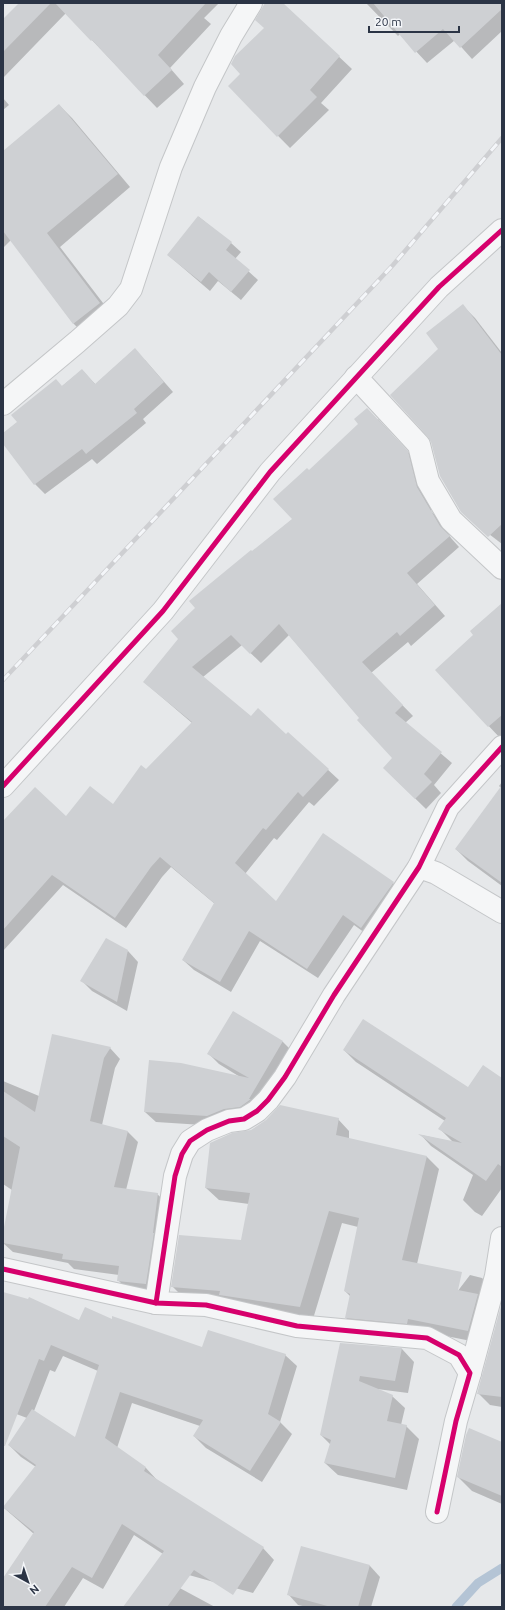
<svg xmlns="http://www.w3.org/2000/svg" width="505" height="1610" viewBox="0 0 505 1610" font-family="Ubuntu,sans-serif">
	<rect width="100%" height="100%" fill="#e6e8ea"/>
	<g fill="#0003" fill-rule="evenodd">
		<polygon points="20,3 219,3 204,18 211,24 170,68 184,84 157,108 66,13 3,78 3,20"/>
		<polygon points="267,3 282,3 352,69 321,103 329,110 290,148 229,86 242,74 265,29"/>
		<polygon points="366,3 502,3 502,31 472,59 455,40 427,63 400,34 398,36"/>
		<polygon points="3,98 9,105 3,110"/>
		<polygon points="59,105 72,118 130,187 60,247 113,316 86,336 73,323 11,240 3,248 3,153"/>
		<polygon points="199,217 231,243 241,252 235,259 258,280 241,300 218,281 210,291 168,255"/>
		<polygon points="463,306 475,318 502,353 502,544 472,521 439,349"/>
		<polygon points="145,360 173,392 143,419 146,423 97,464 92,459 45,494 35,484 3,442 3,434 82,370 96,385"/>
		<polygon points="378,419 418,463 433,508 431,511 441,522 451,538 459,547 417,584 445,616 411,646 408,642 371,673 413,716 405,723 452,763 434,785 441,793 426,809 384,768 394,758 289,635 261,663 242,645 203,677 251,717 286,736 288,733 339,780 314,806 309,802 277,840 274,838 245,874 276,903 393,883 403,893 372,938 354,925 318,978 260,941 231,992 194,970 183,960 215,904 171,867 162,877 126,928 63,885 3,951 3,823 66,817 113,806 192,723 144,682 252,552 293,519 309,471"/>
		<polygon points="502,604 502,738 501,739 436,670 475,635"/>
		<polygon points="502,782 502,886 468,861 456,849 501,788 499,786"/>
		<polygon points="128,951 138,962 127,1011 92,991 81,980"/>
		<polygon points="233,1012 283,1042 293,1052 259,1109 218,1126 156,1122 145,1112 240,1077 219,1064 209,1054"/>
		<polygon points="110,1048 120,1059 115,1068 102,1125 128,1132 138,1142 126,1190 157,1194 168,1204 156,1294 129,1291 118,1280 119,1275 74,1269 68,1263 13,1252 3,1243 12,1190 3,1184 3,1081 39,1096"/>
		<polygon points="344,1050 468,1089 502,1080 502,1188 482,1216 475,1212 463,1200 473,1175 431,1146 421,1135 453,1142 440,1129 445,1121 356,1062"/>
		<polygon points="337,1118 349,1131 349,1139 427,1157 439,1169 417,1264 457,1292 470,1275 482,1278 495,1290 481,1343 421,1331 359,1330 346,1318 351,1297 345,1291 358,1227 342,1223 313,1319 185,1299 172,1286 242,1242 249,1204 219,1200 206,1188"/>
		<path d="M 3,1293 L 80,1321 L 113,1320 L 203,1349 L 285,1355 L 297,1366 L 280,1422 L 292,1434 L 262,1482 L 206,1448 L 194,1436 L 200,1426 L 132,1403 L 117,1448 L 146,1468 L 157,1480 L 263,1548 L 274,1560 L 253,1593 L 171,1570 L 163,1554 L 134,1535 L 103,1589 L 83,1578 L 64,1607 L 3,1607 L 3,1579 L 34,1534 L 4,1508 L 36,1467 L 21,1457 L 9,1445 L 27,1418 L 3,1409 ZM 63,1356 L 98,1371 L 75,1439 L 34,1411 L 50,1370 L 55,1372 Z"/>
		<polygon points="502,1305 502,1407 490,1405 478,1393"/>
		<polygon points="341,1344 402,1349 414,1362 408,1393 377,1389 392,1396 405,1408 401,1425 406,1426 419,1439 407,1490 338,1475 325,1463 331,1445 321,1435"/>
		<polygon points="502,1443 502,1504 472,1491 458,1477"/>
		<polygon points="302,1547 370,1566 380,1577 371,1607 307,1607 298,1605 288,1594"/>
		<polygon points="150,1572 215,1607 124,1607"/>
	</g>
	<g fill="none" stroke-linecap="round" stroke-linejoin="round">
		<polyline stroke="#b4c4d5" stroke-width="9" points="456,1607 478,1583 502,1568"/>
	</g>
	<g fill="#ced0d3">
		<polygon points="19,3 51,3 3,52 3,19"/>
		<polygon points="55,3 206,3 158,55 172,70 144,96 92,40 91,41"/>
		<polygon points="265,3 283,3 340,56 310,90 317,97 277,137 228,86 240,74 231,64 235,56 264,28 255,20"/>
		<polygon points="373,3 502,3 502,9 460,48 443,29 415,53"/>
		<polygon points="59,104 118,174 47,233 100,303 73,324 3,231 3,151"/>
		<polygon points="198,216 232,242 226,250 250,270 231,292 209,272 201,282 167,255"/>
		<polygon points="463,304 502,355 502,524 488,537 461,512 440,476 431,442 428,437 390,395 438,349 426,333"/>
		<polygon points="135,348 164,382 134,409 137,413 86,454 82,449 34,485 3,444 3,433 17,422 11,415 56,379 62,386 82,369 95,384"/>
		<polygon points="367,408 408,451 417,487 440,526 450,536 407,573 435,605 400,636 397,632 362,662 403,705 395,713 442,752 424,774 432,782 415,799 383,768 392,758 357,720 359,718 279,624 250,654 231,635 192,667 251,716 258,708 286,734 288,732 329,769 303,797 298,792 266,830 263,828 235,863 276,901 323,833 394,882 361,928 343,915 307,969 249,931 220,982 182,960 214,903 160,857 151,867 115,918 52,875 3,930 3,821 35,787 66,816 90,786 113,804 141,765 146,769 192,722 143,682 178,639 171,631 195,608 189,601 251,550 252,551 292,519 273,499 307,468 309,470 358,424 354,419"/>
		<polygon points="502,603 502,715 488,727 435,670 473,635 470,631"/>
		<polygon points="502,785 502,883 455,849"/>
		<polygon points="106,938 128,950 117,1002 80,981"/>
		<polygon points="233,1011 283,1041 249,1099 251,1099 240,1107 224,1109 207,1116 144,1112 149,1060 181,1063 249,1078 207,1054"/>
		<polygon points="363,1019 468,1087 483,1065 502,1078 502,1167 498,1164 486,1181 418,1134 462,1143 438,1129 446,1118 343,1050"/>
		<polygon points="52,1034 111,1047 104,1058 90,1121 128,1131 114,1187 158,1193 153,1233 154,1233 146,1284 117,1281 119,1266 62,1259 63,1254 3,1243 3,1232 20,1147 3,1136 3,1091 35,1112"/>
		<polygon points="280,1105 339,1118 336,1135 427,1156 402,1260 462,1272 458,1290 478,1294 468,1331 408,1319 407,1324 345,1318 350,1294 344,1291 359,1218 329,1211 300,1307 219,1295 220,1291 171,1287 179,1235 241,1240 250,1193 205,1188 210,1143 232,1133 251,1130 266,1120"/>
		<polygon points="3,1292 28,1299 29,1297 79,1320 85,1307 112,1319 112,1316 202,1347 208,1330 286,1354 268,1414 281,1422 250,1471 193,1436 203,1420 120,1392 105,1438 146,1467 144,1471 264,1547 233,1595 194,1570 167,1607 123,1607 164,1551 122,1524 92,1578 72,1567 45,1607 3,1607 3,1578 34,1532 3,1507 36,1465 8,1445 32,1409 75,1437 99,1365 51,1345 44,1361 39,1359 5,1446 3,1446"/>
		<polygon points="502,1302 502,1397 477,1394"/>
		<polygon points="340,1343 402,1348 395,1381 360,1376 359,1381 393,1395 387,1421 407,1425 395,1478 324,1463 331,1440 320,1435"/>
		<polygon points="469,1428 502,1442 502,1496 457,1477 466,1435"/>
		<polygon points="301,1546 370,1565 358,1607 331,1607 287,1595"/>
	</g>
	<g fill="none" stroke-linecap="round" stroke-linejoin="round">
		<g stroke="#c4c6c8" stroke-width="24">
			<g id="street">
				<polyline points="356,377 419,445 428,481 451,520 502,568"/>
				<polyline points="3,404 77,342 118,306 131,289 171,167 205,87 231,36 251,3"/>
				<polyline points="3,786 163,611 270,472 439,287 502,230"/>
				<polyline points="419,867 436,873 502,912"/>
				<polyline points="3,1269 156,1303 206,1305 297,1326 427,1338 459,1355 470,1373 456,1421 437,1512"/>
				<polyline points="156,1303 175,1176 182,1154 190,1141 207,1130 229,1121 244,1119 257,1111 268,1100 285,1077 334,995 419,867 448,807 502,747"/>
				<polyline points="470,1373 496,1276 502,1238"/>
			</g>
		</g>
		<use href="#street" stroke="#f5f6f7" stroke-width="22"/>
		<g stroke="#cecfd2" stroke-width="4.5">
			<polyline id="rail" points="3,680 393,265 502,138"/>
		</g>
		<use href="#rail" stroke="#f4f6f9" stroke-width="3" stroke-dasharray="9" stroke-linecap="butt"/>
		<g stroke="#f4f6f9" stroke-width="8">
			<g id="cycleway">
				<polyline points="3,786 163,611 270,472 439,287 502,230"/>
				<polyline points="3,1269 156,1303 206,1305 297,1326 427,1338 459,1355 470,1373 456,1421 437,1512"/>
				<polyline points="156,1303 175,1176 182,1154 190,1141 207,1130 229,1121 244,1119 257,1111 268,1100 285,1077 334,995 419,867 448,807 502,747"/>
			</g>
		</g>
		<use href="#cycleway" stroke="#d6006c" stroke-width="5"/>
	</g>
	<rect width="505" height="1610" fill="none" stroke="#2b3445" stroke-width="8"/>
	<g transform="translate(28 1582) rotate(140)" stroke="#f4f6f9" stroke-width="3" paint-order="stroke">
	<path d="M0-3L7 15L0 10L-7 15Z" fill="#2b3445"/>
	<text y="-6" font-size="11" font-weight="bold" text-anchor="middle" fill="#2b3445">N</text>
	</g>
	<path d="M369 26v6h90v-6" fill="none" stroke="#2b3445" stroke-width="2"/>
	<text x="375" y="26" font-size="12" fill="#2b3445" stroke="#f4f6f9" stroke-width="3" paint-order="stroke">20 m</text>
</svg>
